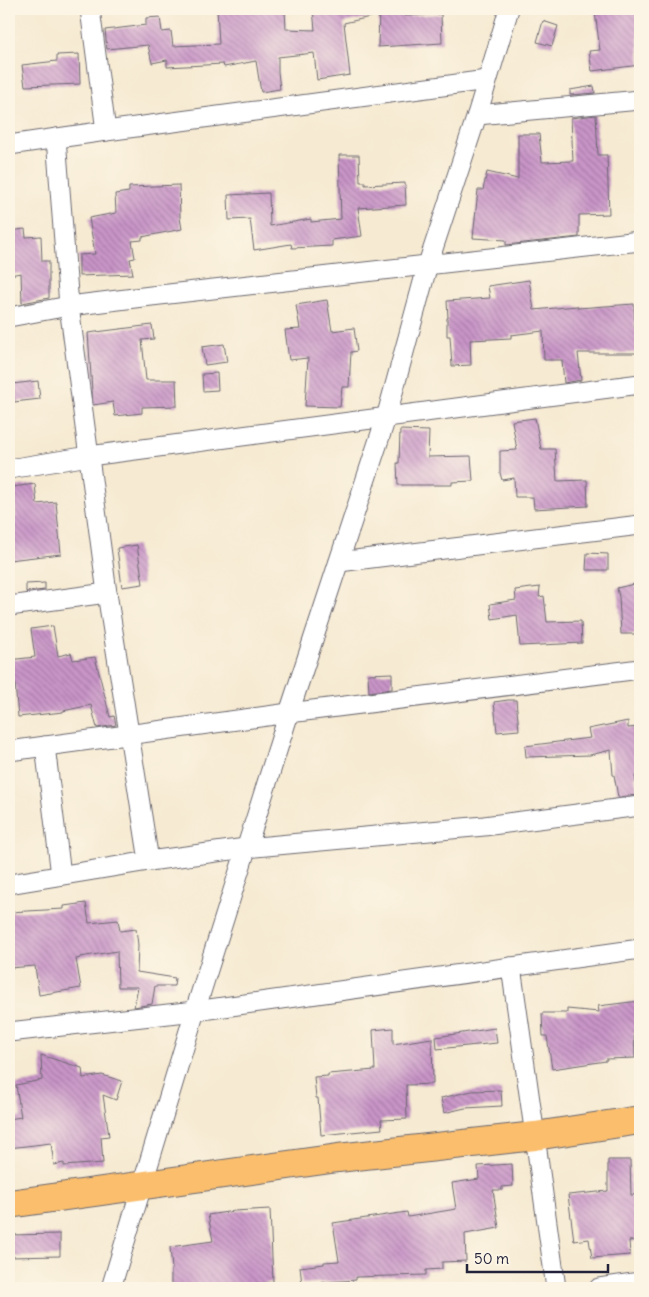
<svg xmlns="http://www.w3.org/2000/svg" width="649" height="1297" viewBox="0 0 649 1297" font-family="Delius,sans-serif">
	<defs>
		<pattern id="building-back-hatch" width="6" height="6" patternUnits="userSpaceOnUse" patternTransform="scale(1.25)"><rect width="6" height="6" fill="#c995c8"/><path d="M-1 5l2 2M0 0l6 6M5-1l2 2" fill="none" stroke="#a379a4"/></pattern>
	</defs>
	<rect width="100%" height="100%" fill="#fcf5e5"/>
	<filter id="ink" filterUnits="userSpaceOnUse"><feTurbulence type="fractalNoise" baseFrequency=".02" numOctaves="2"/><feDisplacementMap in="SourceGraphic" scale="10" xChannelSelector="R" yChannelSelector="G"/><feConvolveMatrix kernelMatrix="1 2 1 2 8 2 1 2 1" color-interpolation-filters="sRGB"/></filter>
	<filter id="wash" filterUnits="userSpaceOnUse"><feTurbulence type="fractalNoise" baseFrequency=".0096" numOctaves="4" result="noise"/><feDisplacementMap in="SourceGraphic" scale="20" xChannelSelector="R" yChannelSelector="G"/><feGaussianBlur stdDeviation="1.12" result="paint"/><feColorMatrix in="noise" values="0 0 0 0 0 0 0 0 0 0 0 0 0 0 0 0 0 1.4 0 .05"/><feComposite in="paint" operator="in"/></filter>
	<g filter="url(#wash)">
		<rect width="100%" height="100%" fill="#f6ead2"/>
		<g id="blocks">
			<g fill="url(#building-back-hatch)">
				<polygon points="217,9 272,9 273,11 285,10 286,29 315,30 313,9 378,9 379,15 344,23 350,75 317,80 314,53 278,57 278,72 280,89 261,92 256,61 224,67 223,64 167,67 167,60 152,63 148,45 107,49 105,30 146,25 146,18 160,17 162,32 171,31 173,46 219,44"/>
				<polygon points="379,9 404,9 404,16 441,14 442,43 378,47"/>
				<polygon points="629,9 640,9 640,37 638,37 640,65 592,71 589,51 600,50 595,12"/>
				<polygon points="543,21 558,26 552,46 537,42"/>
				<polygon points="79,54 80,84 25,86 22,65 57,61 57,55"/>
				<polygon points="594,86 595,93 570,95 570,90"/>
				<polygon points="596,115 598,155 607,155 609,214 579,215 579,237 506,245 506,240 473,238 478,190 483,190 487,172 518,179 518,134 539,134 542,162 573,161 571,118"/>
				<polygon points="339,155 359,155 360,182 365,182 365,185 405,183 406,205 358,208 362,236 332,240 332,246 292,248 291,244 254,250 250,219 229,220 228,195 269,193 270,226 311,219 311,222 341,219"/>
				<polygon points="179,185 180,218 182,229 142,237 142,240 132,241 135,258 130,259 133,274 79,276 79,255 95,254 89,218 116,213 115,194 129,192 129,187"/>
				<polygon points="25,229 26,237 41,236 42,261 49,261 49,298 22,303 21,273 9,275 9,231"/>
				<polygon points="529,280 534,310 577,306 578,308 634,304 635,329 637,329 640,353 578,353 581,380 564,383 562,360 544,360 543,331 511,335 511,338 470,340 471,365 452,366 450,336 447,336 447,318 448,318 447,301 490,298 488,286"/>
				<polygon points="327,300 332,331 354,328 357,351 351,352 349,387 342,387 340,407 305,406 308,358 289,360 285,330 300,329 296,305"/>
				<polygon points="152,325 154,339 142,340 146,380 176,380 177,406 142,407 142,413 115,416 113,402 93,405 88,333"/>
				<polygon points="224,344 227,362 205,365 202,347"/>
				<polygon points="217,373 218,390 203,391 202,374"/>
				<polygon points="38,381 40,399 14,402 12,384"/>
				<polygon points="535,418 541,449 555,449 557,481 587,480 588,506 534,509 533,497 515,497 514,478 502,480 500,473 500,451 517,450 512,421"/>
				<polygon points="400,430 429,431 428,457 471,456 473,481 452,482 452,485 398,485 397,463 399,463"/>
				<polygon points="35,484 37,504 56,502 61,554 9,560 9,517 16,517 12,487"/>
				<polygon points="137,545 143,584 122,587 117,548"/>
				<polygon points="587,553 608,554 608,570 586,570"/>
				<polygon points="45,583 45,590 26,592 26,584"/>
				<polygon points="634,584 635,587 640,586 640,634 621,634 619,597 617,588"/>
				<polygon points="540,587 539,597 544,596 547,622 581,621 582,643 520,646 517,615 492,619 490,604 516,600 515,590"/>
				<polygon points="53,626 58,656 71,653 73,660 95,657 110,717 114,716 116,725 97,728 91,705 63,711 63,712 18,717 15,683 10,683 9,660 35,657 31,629"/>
				<polygon points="392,673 392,689 369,692 368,674"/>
				<polygon points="508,700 516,700 519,730 497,732 494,702"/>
				<polygon points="628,721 628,728 640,727 640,775 635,776 638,795 618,797 614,775 613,775 611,750 590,755 526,757 525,746 590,738 588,729"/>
				<polygon points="86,903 89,923 118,920 120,931 136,929 138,945 137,972 175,978 174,986 155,986 152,1004 134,1007 138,987 118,987 117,951 80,957 80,958 76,959 81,988 39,995 35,966 9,968 9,940 11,940 9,912 64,909 64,906"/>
				<polygon points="640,1001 640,1031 634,1031 635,1058 606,1059 606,1061 552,1069 547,1036 543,1036 542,1013 567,1013 567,1009 599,1012 598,1006"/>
				<polygon points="393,1028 393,1044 432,1038 433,1084 406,1085 407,1119 381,1120 382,1129 321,1135 318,1098 316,1098 314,1077 328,1076 328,1074 375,1070 373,1030"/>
				<polygon points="495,1028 497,1043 437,1049 436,1037"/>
				<polygon points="41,1055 82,1068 83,1078 102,1075 122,1081 116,1100 103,1095 109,1136 101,1137 103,1163 64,1166 64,1163 54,1165 51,1143 9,1148 9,1119 21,1117 16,1085 42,1080"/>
				<polygon points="501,1090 502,1106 465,1108 444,1113 441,1098 472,1091"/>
				<polygon points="608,1160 630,1160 631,1195 640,1194 640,1240 629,1241 630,1255 592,1258 589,1239 574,1241 568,1195 608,1191"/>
				<polygon points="512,1164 513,1186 502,1187 502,1190 493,1190 499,1228 465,1234 466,1261 442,1262 442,1269 426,1270 426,1275 356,1277 356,1280 302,1284 300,1267 324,1264 324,1262 339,1261 333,1223 407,1212 408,1217 456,1209 452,1183 479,1179 478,1166"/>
				<polygon points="270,1209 273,1282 260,1284 260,1288 171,1288 171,1269 172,1269 170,1247 213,1241 208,1215 234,1211"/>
				<polygon points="60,1234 60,1256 9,1257 9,1235"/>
			</g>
		</g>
	</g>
	<g filter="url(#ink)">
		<use href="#blocks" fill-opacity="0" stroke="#6c6870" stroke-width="1"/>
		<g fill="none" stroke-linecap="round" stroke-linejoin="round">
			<g stroke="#6c6870" stroke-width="21">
				<g id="minor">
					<polyline points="90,9 106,131"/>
					<polyline points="477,115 640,100"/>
					<polyline points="56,138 69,306 107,593 149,861"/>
					<polyline points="9,145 106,131 487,80"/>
					<polyline points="9,317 69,306 151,296 640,241"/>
					<polyline points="9,469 89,456 640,384"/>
					<polyline points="339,562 640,525"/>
					<polyline points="9,606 107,593"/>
					<polyline points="45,746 61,875"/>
					<polyline points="9,751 289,713 640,669"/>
					<polyline points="9,884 149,861 246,848 484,826 640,806"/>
					<polyline points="511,967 535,1136 556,1288"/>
					<polyline points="9,1032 195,1011 640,949"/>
					<polyline points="111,1288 195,1011 289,713 386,418 428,264 477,115 509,9"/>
					<polyline points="599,1288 640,1282"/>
				</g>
			</g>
			<g stroke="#6c6870" stroke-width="30">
				<polyline id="primary" points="9,1204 338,1158 535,1136 640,1120"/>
			</g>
			<use href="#minor" stroke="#fff" stroke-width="19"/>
			<use href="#primary" stroke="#fabe6d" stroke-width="28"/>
		</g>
	</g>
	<rect width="649" height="1297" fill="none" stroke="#fcf5e5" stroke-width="30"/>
	<path d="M467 1264v8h141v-8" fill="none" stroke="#22223b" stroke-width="2.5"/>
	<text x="474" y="1264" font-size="15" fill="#22223b" stroke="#fcf5e5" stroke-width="4" paint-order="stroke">50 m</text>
</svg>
